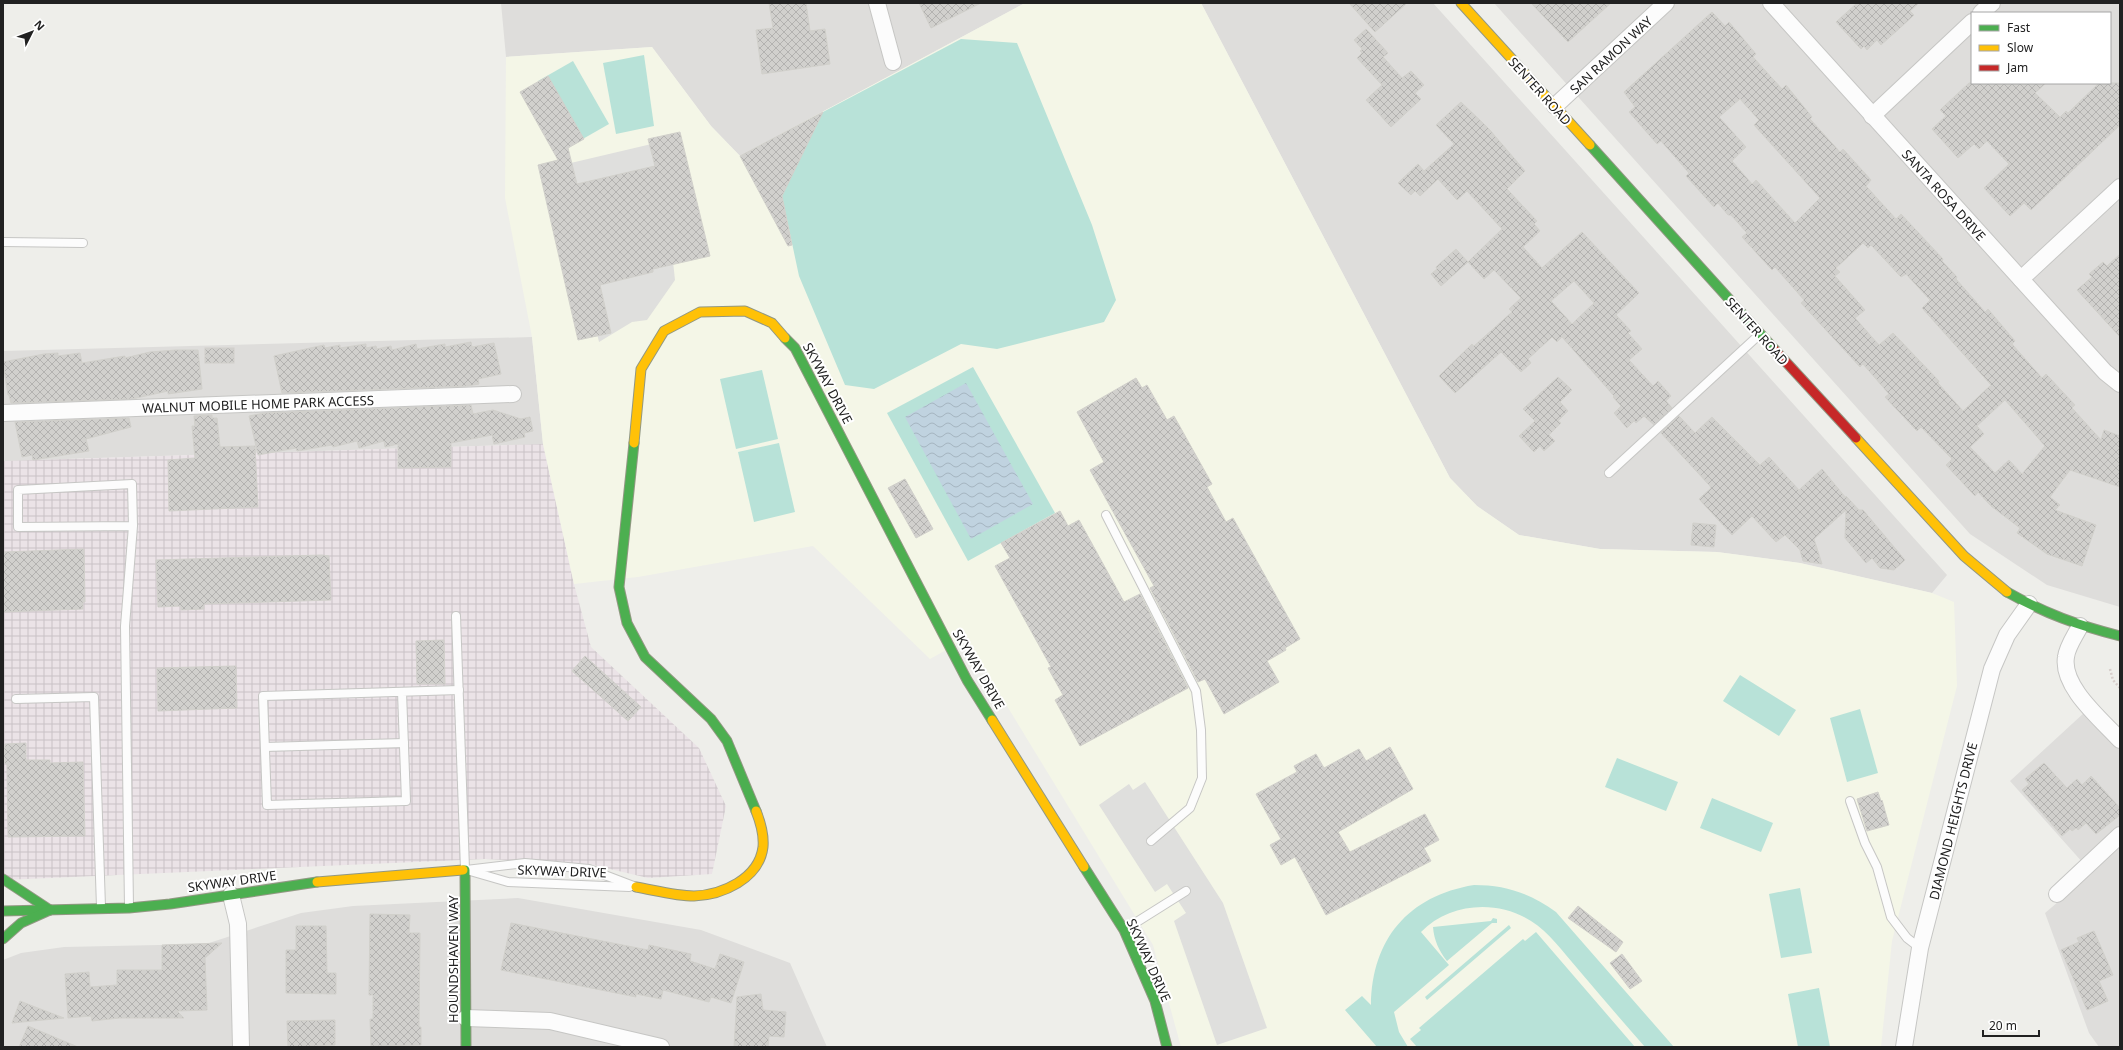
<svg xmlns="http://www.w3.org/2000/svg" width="2123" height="1050" viewBox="0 0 2123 1050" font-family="'Noto Sans',sans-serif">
	<defs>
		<pattern id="industrial-grid" width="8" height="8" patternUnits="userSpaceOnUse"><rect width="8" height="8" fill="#ebe3e7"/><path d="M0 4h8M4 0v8" fill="none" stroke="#c9c2c6"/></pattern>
		<pattern id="water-waves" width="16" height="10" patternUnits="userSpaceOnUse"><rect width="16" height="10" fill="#c0d3e0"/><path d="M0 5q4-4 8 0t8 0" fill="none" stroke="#a5b5c0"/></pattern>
		<pattern id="building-cross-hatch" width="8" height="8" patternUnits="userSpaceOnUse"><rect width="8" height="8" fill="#d1d0cd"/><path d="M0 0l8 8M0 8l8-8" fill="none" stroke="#b3b2b0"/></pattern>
	</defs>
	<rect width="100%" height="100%" fill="#eeeeea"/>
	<g fill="#dedddb" fill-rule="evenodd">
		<polygon points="501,3 1025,3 740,156 711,126 652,47 506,57"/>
		<polygon points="1201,3 1433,3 1947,575 1932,593 1800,563 1717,552 1600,549 1519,535 1477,506 1450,478"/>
		<path d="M 1494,3 L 2120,3 L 2120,607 L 2047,585 L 1970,534 ZM 1972,13 L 2110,13 L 2110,83 L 1972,83 Z"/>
		<polygon points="532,337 543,444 3,461 3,351"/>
		<polygon points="2085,712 2120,750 2120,1047 2099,1047 2089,1033 2045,913 2092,873 2010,781"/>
		<polygon points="518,898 701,930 790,963 827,1047 3,1047 3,960 21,953 64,947 206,944 301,913 353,906"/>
	</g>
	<polygon fill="url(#industrial-grid)" points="543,444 574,584 591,647 699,748 726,806 712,874 648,878 589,864 485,859 3,880 3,461"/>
	<polygon fill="#f4f6e7" points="1025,3 1201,3 1450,478 1477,506 1519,535 1600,549 1717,552 1800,563 1932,593 1954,602 1957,686 1892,941 1881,1047 1181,1047 1153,945 966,639 930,659 813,546 638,577 574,584 543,444 532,337 505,198 506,57 652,47 711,126 740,156"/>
	<g fill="#b8e2d8">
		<polygon points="961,39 1017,43 1092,225 1116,300 1104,322 997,349 961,344 874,389 845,385 799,276 782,196 823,112"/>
		<polygon points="644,55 654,126 616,134 603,63"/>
		<polygon points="573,61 609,124 574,144 538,81"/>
		<polygon points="973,367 1055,513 968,561 887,413"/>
		<polygon points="762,370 778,439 736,449 720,379"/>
		<polygon points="779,443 795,512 754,522 738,452"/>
		<polygon points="1740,675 1796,710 1779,736 1723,701"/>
		<polygon points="1860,709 1878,773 1847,782 1830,718"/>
		<polygon points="1617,758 1678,782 1666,811 1605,787"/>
		<polygon points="1712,798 1773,823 1761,852 1700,828"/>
		<path d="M 1474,885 C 1505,885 1530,893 1556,912 L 1674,1047 L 1645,1047 C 1622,1021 1600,995 1577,968 C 1563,952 1549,932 1531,921 C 1497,899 1449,903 1421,932 L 1449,965 L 1394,1012 L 1399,1032 L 1408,1047 L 1377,1047 L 1345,1010 L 1362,996 L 1371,1005 C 1372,939 1408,896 1474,885 Z"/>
		<polygon points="1800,888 1812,953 1781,958 1769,894"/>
		<path d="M 1493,918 L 1497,919 L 1497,923 L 1492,923 L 1447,961 C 1439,951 1434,940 1433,927 L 1491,921 Z"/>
		<polygon points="1509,925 1511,928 1427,1000 1425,997"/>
		<polygon points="1536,932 1635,1047 1417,1047 1410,1039 1421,1030 1419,1028 1523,939 1525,941"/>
		<polygon points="1819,988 1830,1047 1798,1047 1788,994"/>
	</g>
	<g fill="#dfdfdd">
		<polygon points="660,142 675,280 647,320 632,322 599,342 558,166"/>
		<polygon points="1145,782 1223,903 1267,1028 1217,1045 1174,921 1186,913 1167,884 1155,892 1099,805 1129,784 1133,790"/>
	</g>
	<polygon fill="url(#water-waves)" points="966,383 1033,504 971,539 905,417"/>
	<g fill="url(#building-cross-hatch)" stroke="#d1d0cb" fill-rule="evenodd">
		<polygon points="769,3 806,3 810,31 825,29 830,64 762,74 756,30 773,28"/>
		<polygon points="919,3 981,3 931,28"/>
		<polygon points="1349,3 1407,3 1375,32"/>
		<polygon points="1531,3 1611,3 1568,42"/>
		<polygon points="1857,3 1919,3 1910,11 1914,15 1901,27 1881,45 1877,40 1867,50 1864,46 1861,49 1836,22"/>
		<path d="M 1712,12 L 1725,26 L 1729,22 L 1756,54 L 1753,57 L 1782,89 L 1786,85 L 1812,117 L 1810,119 L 1840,152 L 1843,149 L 1871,180 L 1866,186 L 1896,219 L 1901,214 L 1943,259 L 1942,261 L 1957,277 L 1956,279 L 1985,312 L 1988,309 L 2015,341 L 2012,344 L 2042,378 L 2046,374 L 2075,405 L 2072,408 L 2101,440 L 2104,430 L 2120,436 L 2120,487 L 2070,470 L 2050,497 L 2060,505 L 2055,510 L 2096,525 L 2082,566 L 2047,554 L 2017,533 L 2020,528 L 1991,506 L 1978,492 L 1975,496 L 1946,465 L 1952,459 L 1921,427 L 1917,431 L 1885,397 L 1889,394 L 1863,364 L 1860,367 L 1801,303 L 1804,300 L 1775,267 L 1772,270 L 1742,237 L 1747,233 L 1731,215 L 1728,215 L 1718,203 L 1714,207 L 1686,176 L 1689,173 L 1661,141 L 1657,144 L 1629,112 L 1635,107 L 1624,92 ZM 1740,99 L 1759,120 L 1754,125 L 1820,198 L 1795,223 L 1756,180 L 1752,184 L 1732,161 L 1746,147 L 1719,117 ZM 1863,243 L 1868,248 L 1871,245 L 1901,277 L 1906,274 L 1930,300 L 1922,308 L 1991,385 L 1963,411 L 1938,383 L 1939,381 L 1893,333 L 1879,345 L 1855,318 L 1865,310 L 1835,276 L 1840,272 L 1836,268 ZM 2005,400 L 2045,446 L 2022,474 L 2009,460 L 1995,473 L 1970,447 L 1984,434 L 1977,426 Z"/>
		<polygon points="1366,29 1388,53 1383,57 1402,78 1411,71 1424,85 1415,93 1421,99 1391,127 1366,100 1382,85 1357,58 1362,53 1360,51 1362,49 1354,40"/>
		<polygon points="548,76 584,139 568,148 577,184 655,166 648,139 680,132 710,256 653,269 653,272 600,285 611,333 578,340 538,165 558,160 520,92"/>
		<polygon points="1969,83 2046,83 2035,93 2060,117 2066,111 2068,113 2099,83 2120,83 2120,125 2031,210 2024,203 2010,216 1984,188 2009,164 1987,141 1979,149 1974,144 1958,158 1932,129 1946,116 1940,110"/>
		<path d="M 1461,102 L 1489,129 L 1525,171 L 1507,189 L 1537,221 L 1534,224 L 1540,231 L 1523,247 L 1542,268 L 1582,232 L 1639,293 L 1616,315 L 1631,331 L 1628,333 L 1642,349 L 1629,360 L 1653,386 L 1658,381 L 1671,396 L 1666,401 L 1672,408 L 1654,425 L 1644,416 L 1636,423 L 1634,421 L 1627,428 L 1614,413 L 1621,406 L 1613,397 L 1614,396 L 1562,337 L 1557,342 L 1552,337 L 1528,359 L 1531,363 L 1521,372 L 1501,352 L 1455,393 L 1439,376 L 1472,344 L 1474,346 L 1512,312 L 1509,309 L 1521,298 L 1494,270 L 1484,279 L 1468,262 L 1502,229 L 1467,191 L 1457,200 L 1438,179 L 1420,196 L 1415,191 L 1411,195 L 1398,183 L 1418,164 L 1424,171 L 1454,144 L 1436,125 ZM 1574,281 L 1594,303 L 1572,324 L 1551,301 Z"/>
		<polygon points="823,112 782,196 792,245 788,246 740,156"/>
		<polygon points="1456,249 1468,262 1441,286 1431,274 1437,269 1436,267"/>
		<polygon points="2120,254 2120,337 2077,290 2092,277 2089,274 2103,262 2107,266"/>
		<polygon points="471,342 472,347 494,343 501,374 478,379 479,384 467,386 282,393 274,356 324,345 325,348 340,345 340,348 366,344 366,348 376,346 377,349 391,346 392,350 416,344 417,349 445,344 445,347"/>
		<rect x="205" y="348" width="29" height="15"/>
		<polygon points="176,350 198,350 202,389 168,394 168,391 132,399 11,403 9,395 8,395 3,362 44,354 58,353 58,356 80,353 82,363 125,356 125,358 150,352"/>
		<polygon points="1558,377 1572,390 1560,402 1568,411 1558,421 1561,423 1549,435 1555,441 1544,451 1540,446 1534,452 1519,436 1535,421 1523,409"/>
		<polygon points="1136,378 1142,388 1147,385 1167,420 1174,416 1212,484 1207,487 1226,522 1233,518 1300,639 1285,648 1286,650 1267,661 1279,682 1224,714 1205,679 1198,682 1150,588 1154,586 1090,470 1104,462 1077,412"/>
		<polygon points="471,405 473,414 493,410 521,419 530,417 533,431 524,433 525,437 494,444 492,435 451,443 451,467 398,468 398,444 385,447 384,441 359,448 357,441 333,447 332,445 297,451 296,448 258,455 249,416 264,413"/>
		<polygon points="212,415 212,418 217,418 220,447 255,446 258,507 169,511 168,460 195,458 192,426 195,426 194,416"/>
		<polygon points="1679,416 1695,433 1712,417 1760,465 1769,457 1799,490 1822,469 1846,498 1846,496 1859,510 1863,510 1905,560 1894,570 1880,568 1872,558 1866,563 1845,538 1846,510 1814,539 1822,564 1803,561 1800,550 1785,535 1776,542 1752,516 1732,535 1699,499 1711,488 1710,486 1661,433"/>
		<polygon points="129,418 131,427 86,439 89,451 33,460 32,455 22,457 15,422"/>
		<polygon points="905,479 933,529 916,538 888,488"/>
		<polygon points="1060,511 1068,526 1079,520 1124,602 1140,594 1188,688 1080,746 1055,700 1063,695 1048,668 1051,667 995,566 1010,558 1001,543"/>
		<polygon points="1693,523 1716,525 1714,547 1691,545"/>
		<polygon points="84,549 85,602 83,602 83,609 3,612 3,552"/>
		<polygon points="322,555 329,556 331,600 204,604 204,609 181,610 181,606 158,607 156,560"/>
		<polygon points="444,640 445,684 417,684 416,641"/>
		<polygon points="585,656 641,707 628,721 572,671"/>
		<polygon points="236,666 237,708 158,711 157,668"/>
		<polygon points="26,743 26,760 50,760 50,763 83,762 85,836 8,837 7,764 3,762 3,748 5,748 5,744"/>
		<polygon points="1390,747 1413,789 1338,832 1350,852 1425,814 1439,840 1424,848 1431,861 1326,915 1295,857 1281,865 1270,845 1281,839 1256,794 1297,772 1294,766 1316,754 1324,768 1359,749 1366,761"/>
		<polygon points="2044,763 2067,788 2077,779 2082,785 2091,776 2120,808 2120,815 2096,834 2086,823 2078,830 2076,828 2072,831 2070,829 2062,836 2022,790 2029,784 2025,779"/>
		<polygon points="1878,792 1881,801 1882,800 1889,825 1867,831 1857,799"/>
		<polygon points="1578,906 1623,942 1616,952 1568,918"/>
		<polygon points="370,914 410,915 409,933 420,933 419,1027 421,1027 421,1045 371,1046 370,1019 373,1019 373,995 369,995"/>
		<polygon points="511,923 648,950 649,945 691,954 690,961 715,969 720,954 744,962 731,1003 711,997 709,1002 663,990 661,999 636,994 636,997 501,970"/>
		<polygon points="296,926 326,926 327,973 336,973 336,994 286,993 286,950 296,950"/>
		<polygon points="2094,931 2113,975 2099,981 2108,1001 2087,1010 2061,950 2079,942 2077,938"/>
		<polygon points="222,943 205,958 207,1010 177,1011 184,1018 119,1018 92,1021 91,1016 68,1018 65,974 89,972 90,987 117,985 117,970 162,970 162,945"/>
		<polygon points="1622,954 1642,981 1630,989 1610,963"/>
		<polygon points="761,994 763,1010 786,1012 784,1037 769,1036 768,1047 734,1047 737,997"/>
		<polygon points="20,1001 30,1005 64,1018 12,1023"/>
		<polygon points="335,1020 335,1045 288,1047 287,1021"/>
		<polygon points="28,1026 78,1047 19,1047"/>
	</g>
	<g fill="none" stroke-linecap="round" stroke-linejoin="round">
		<g stroke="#c6c6c4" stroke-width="10">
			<g id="lane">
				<polyline points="3,242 83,243"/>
				<polyline points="1609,473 1760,334"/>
				<polyline points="1106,515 1196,691 1201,730 1202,778 1190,808 1151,841"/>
				<polyline points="456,616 465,869"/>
				<polyline points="402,692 406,801 267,805 263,696 459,690"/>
				<polyline points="16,699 94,697 101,907"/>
				<polyline points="265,747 404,743"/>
				<polyline points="1850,801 1865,843 1877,867 1891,917 1907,938 1920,948"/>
				<polyline points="466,870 525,863 589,869 636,887"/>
				<polyline points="470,871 508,882 629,887"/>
				<polyline points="129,907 125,626 133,526 132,484 18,490 18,527 133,526"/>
				<polyline points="1124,930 1186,891"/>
			</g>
		</g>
		<g stroke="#c6c6c4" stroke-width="18">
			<g id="street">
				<polyline points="877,3 893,62"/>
				<polyline points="1771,3 2105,372 2120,384"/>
				<polyline points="1981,13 1992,3"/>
				<polyline points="1555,106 1666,3"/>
				<polyline points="1872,116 1972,22"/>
				<polyline points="2021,279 2120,187"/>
				<polyline points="3,413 513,394"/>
				<path d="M 2080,626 C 2075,636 2067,647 2066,657 C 2061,687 2102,720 2120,740"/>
				<polyline points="2057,894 2120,835"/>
				<polyline points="231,895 238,924 241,1047"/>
				<polyline points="466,1018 550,1021 661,1047"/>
				<polyline points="1904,1047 1920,948 1992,669 2007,635 2029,604"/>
			</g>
		</g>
		<g stroke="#929883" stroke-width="11">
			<g id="fast">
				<polyline points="1590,145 1775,350"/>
				<polyline points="785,338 795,348 967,680 992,720"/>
				<polyline points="634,443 619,587 627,623 645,657 711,719 727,741 756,811"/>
				<path d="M 2007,592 C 2046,614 2077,625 2120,636"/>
				<polyline points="1084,867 1124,930 1155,1001 1167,1047"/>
				<polyline points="463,870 465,870 466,1047"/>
				<polyline points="3,879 50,910"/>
				<polyline points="3,911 129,908 170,904 317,882"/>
				<polyline points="3,939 21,923 50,910"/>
			</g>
		</g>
		<g stroke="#929883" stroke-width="11">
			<g id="slow">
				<polyline points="1461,3 1590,145"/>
				<polyline points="1856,438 1964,556 2007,592"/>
				<polyline points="634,443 641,369 664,331 700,312 745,311 772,323 785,338"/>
				<polyline points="992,720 1084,867"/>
				<polyline points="317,882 463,870"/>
				<path d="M 636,887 C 654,890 675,896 694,896 C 722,895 759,879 763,847 C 764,836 760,821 756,811"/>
			</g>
		</g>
		<g stroke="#929883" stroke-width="11">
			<polyline id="jam" points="1775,350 1856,438"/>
		</g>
		<polyline stroke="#d6cdca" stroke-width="2.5" stroke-dasharray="2 2" stroke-linecap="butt" points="2110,669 2113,680 2120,688"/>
		<use href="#lane" stroke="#fcfcfc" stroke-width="8"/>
		<use href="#street" stroke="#fcfcfc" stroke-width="16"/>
		<use href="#fast" stroke="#4caf50" stroke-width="9"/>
		<use href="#slow" stroke="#ffc107" stroke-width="9"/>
		<use href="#jam" stroke="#c62828" stroke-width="9"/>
	</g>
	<g text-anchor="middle" stroke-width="4" stroke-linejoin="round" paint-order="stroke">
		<g font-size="13" fill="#212121" stroke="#fff">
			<text transform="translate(1611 55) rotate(-43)" y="5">SAN RAMON WAY</text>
			<text transform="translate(1540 91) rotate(48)" y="5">SENTER ROAD</text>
			<text transform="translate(1944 195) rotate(48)" y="5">SANTA ROSA DRIVE</text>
			<text transform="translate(1757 331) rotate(48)" y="5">SENTER ROAD</text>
			<text transform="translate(828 383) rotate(62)" y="5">SKYWAY DRIVE</text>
			<text transform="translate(258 404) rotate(-2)" y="5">WALNUT MOBILE HOME PARK ACCESS</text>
			<text transform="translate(979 669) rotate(60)" y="5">SKYWAY DRIVE</text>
			<text transform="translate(1953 821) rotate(-76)" y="5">DIAMOND HEIGHTS DRIVE</text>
			<text transform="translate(562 871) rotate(2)" y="5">SKYWAY DRIVE</text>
			<text transform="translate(232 881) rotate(-8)" y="5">SKYWAY DRIVE</text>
			<text transform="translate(453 959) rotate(-90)" y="5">HOUNDSHAVEN WAY</text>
			<text transform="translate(1149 960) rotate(66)" y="5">SKYWAY DRIVE</text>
		</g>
	</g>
	<rect width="2123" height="1050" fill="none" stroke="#212121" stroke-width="8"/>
	<rect x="1971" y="12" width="140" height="72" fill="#ffffff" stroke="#a6a6a6"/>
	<rect x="1979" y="25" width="20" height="6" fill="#4caf50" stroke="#a6a6a6"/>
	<text x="2007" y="32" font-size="12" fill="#212121">Fast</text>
	<rect x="1979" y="45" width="20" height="6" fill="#ffc107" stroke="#a6a6a6"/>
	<text x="2007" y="52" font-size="12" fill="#212121">Slow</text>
	<rect x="1979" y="65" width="20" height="6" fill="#c62828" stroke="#a6a6a6"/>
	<text x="2007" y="72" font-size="12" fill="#212121">Jam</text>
	<g transform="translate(32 32) rotate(48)" stroke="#ffffff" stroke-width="3" paint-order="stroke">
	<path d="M0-3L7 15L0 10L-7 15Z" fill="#212121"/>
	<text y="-6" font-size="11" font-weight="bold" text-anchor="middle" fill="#212121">N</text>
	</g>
	<path d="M1983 1030v6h56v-6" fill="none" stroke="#212121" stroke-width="2"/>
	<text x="1989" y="1030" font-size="12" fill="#212121" stroke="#ffffff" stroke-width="3" paint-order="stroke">20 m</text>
</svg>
